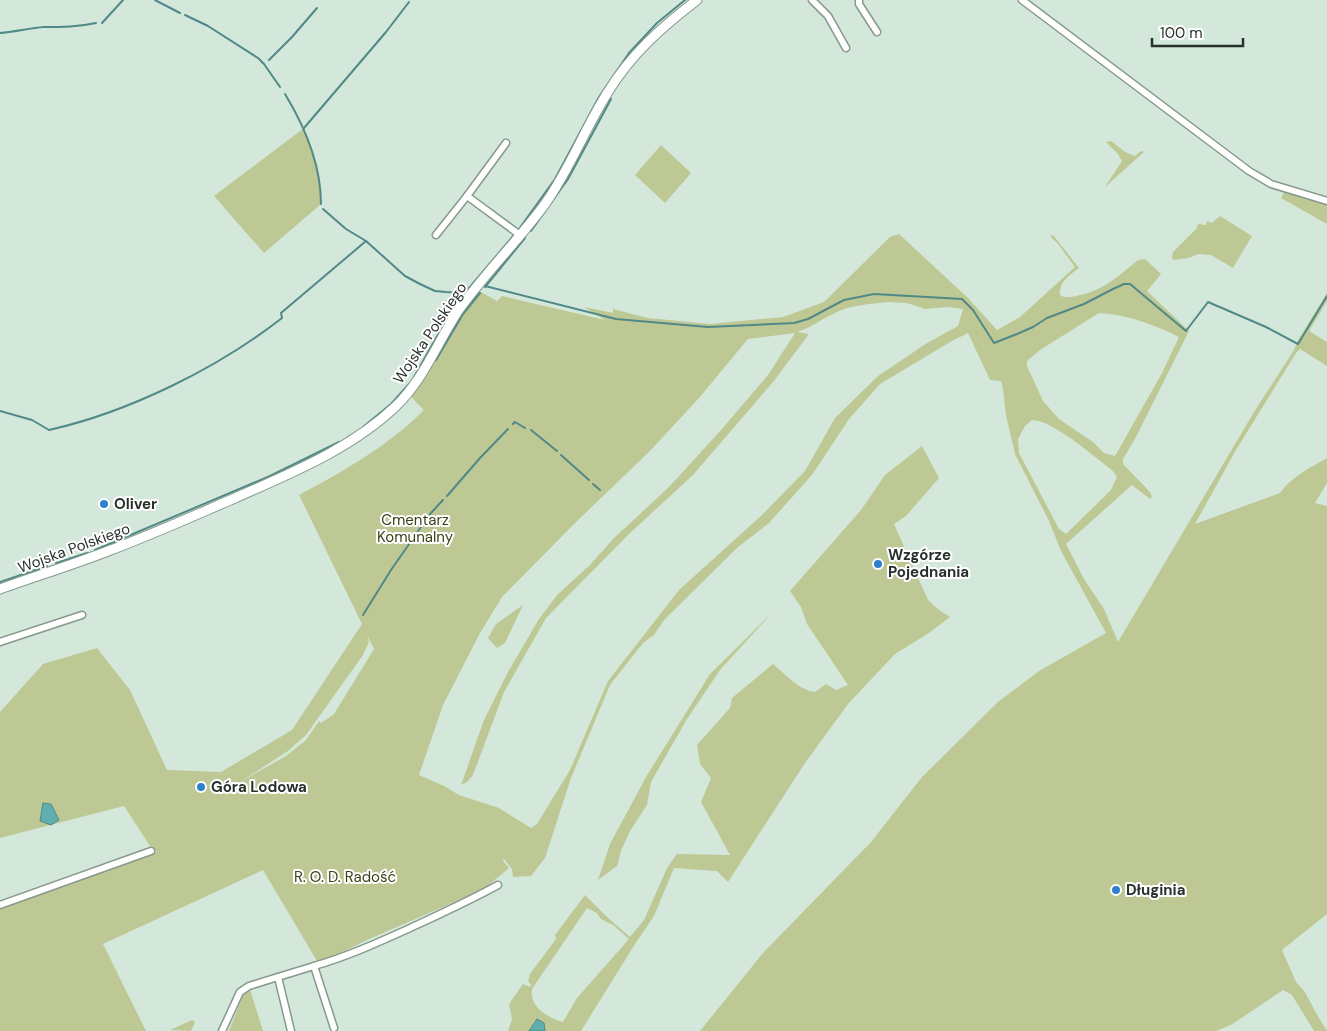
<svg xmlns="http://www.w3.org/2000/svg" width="1327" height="1031" viewBox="0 0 1327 1031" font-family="'DM Sans',sans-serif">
	<rect width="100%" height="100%" fill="#d3e8da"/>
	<g fill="#bec894" fill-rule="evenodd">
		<path d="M 304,128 C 312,153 321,178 321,204 L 264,253 L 214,196 Z"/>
		<polygon points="1111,141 1125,152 1135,156 1141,151 1144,152 1105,187 1122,161 1118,154 1106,142"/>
		<polygon points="661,145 691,173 665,203 635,175"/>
		<polygon points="1284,192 1300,195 1327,204 1327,224 1281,198"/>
		<polygon points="1220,216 1252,236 1233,268 1211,255 1199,254 1188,258 1174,260 1172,258 1173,252 1196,229 1198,224 1206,225 1207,221 1212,223"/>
		<path d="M 899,234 L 968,298 L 997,330 L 1020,317 L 1075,267 L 1058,244 L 1050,236 L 1053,235 L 1079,268 C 1071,274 1056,284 1061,296 C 1068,298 1073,297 1080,295 C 1104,290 1120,275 1138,260 L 1145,259 L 1161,274 L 1147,291 L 1189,331 L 1136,437 L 1123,459 L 1123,464 L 1150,492 L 1152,497 L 1150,499 L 1132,485 L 1066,544 L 1084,579 L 1104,609 L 1118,642 L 1254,412 L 1294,350 L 1298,340 L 1327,293 L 1327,301 L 1309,331 L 1327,342 L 1327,366 L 1300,349 L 1296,353 L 1236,450 L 1195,524 L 1280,493 C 1290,478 1311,467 1327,458 L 1327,483 L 1315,503 L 1327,506 L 1327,914 L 1282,950 L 1296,982 L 1305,992 L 1316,1013 L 1327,1031 L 1314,1031 L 1292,995 L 1283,990 L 1231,1025 L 1216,1031 L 700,1031 L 763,953 L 871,842 L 922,777 L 998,702 L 1039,671 L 1106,633 L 1061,551 L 1049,521 L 1015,454 L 1006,415 L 1003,389 L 1001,381 L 990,380 L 968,333 L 952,341 L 880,384 L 849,419 L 812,475 L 768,524 L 738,547 L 664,620 L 654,635 L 643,643 L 610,685 L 571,778 L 545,858 L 531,876 L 513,877 L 512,869 L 504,859 L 503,861 L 509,868 L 484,889 L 367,940 L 322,962 L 317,961 L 263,870 L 103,944 L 146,1031 L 0,1031 L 0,908 L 157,851 L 150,846 L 124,806 L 0,838 L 0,712 L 43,664 L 97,648 L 130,690 L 167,770 L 221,772 L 292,730 L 362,624 L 299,495 C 344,471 388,446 424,410 L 413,399 L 411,394 L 456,321 L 479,291 L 497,301 L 502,296 L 605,320 L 584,307 L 613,313 L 613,309 L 648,318 L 710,324 L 783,317 L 824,302 L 890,237 ZM 888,302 L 907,303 L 925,309 L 947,307 L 963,309 L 958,326 L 927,343 L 878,376 L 835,418 L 805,471 L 762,515 L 679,590 L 608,681 L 570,770 L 537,824 L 531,828 L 499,808 L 459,795 L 444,786 L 419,775 L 443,705 L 480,633 L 502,597 L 574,524 L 650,451 L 699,398 L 748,339 L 795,333 L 768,375 L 721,430 L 669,487 L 613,539 L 590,565 L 558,594 L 539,619 L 508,672 L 484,720 L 461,785 L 467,782 L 473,775 L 504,692 L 546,618 L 629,534 L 693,475 L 773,382 L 809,334 L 797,332 C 811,328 820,320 833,314 C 849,305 870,304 888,302 ZM 1099,313 C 1129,315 1152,324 1179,337 L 1162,373 L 1115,456 L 1104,453 L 1093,442 L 1059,419 L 1043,401 L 1027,366 L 1027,361 L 1040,350 ZM 1032,420 C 1051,419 1096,458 1112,470 L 1117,477 L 1111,490 L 1066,534 L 1059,529 L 1019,453 L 1018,439 L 1025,426 ZM 367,635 L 374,649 L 334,714 L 321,723 L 319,721 L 306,740 L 286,756 L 240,782 L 288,751 L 306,735 L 363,655 L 369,642 Z"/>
		<path d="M 922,446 L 939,478 L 906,516 L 894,524 L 928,600 L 939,610 L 950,617 L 929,633 L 895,654 L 848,704 L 805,763 L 728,882 L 717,871 L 674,868 L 654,916 L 635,944 L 581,1031 L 508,1031 L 512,1019 L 509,1004 L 523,984 L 530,987 L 531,985 L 528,981 L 530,974 L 556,939 L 555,935 L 585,895 L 607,917 L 630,937 L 644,920 L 667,868 L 677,854 L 730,855 L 701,802 L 711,778 L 700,764 L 697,745 L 730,708 L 732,698 L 773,664 C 785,674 799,690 815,692 L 826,684 L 836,690 L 848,685 L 807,624 L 801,607 L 790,591 L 861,510 L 885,475 ZM 587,908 L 597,913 L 601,919 L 613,925 L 629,939 L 577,998 L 563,1022 C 548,1018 529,1007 532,989 Z"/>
		<polygon points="523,605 505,643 497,648 488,638 496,624"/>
		<polygon points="772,613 720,670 687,719 651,782 647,805 630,831 621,851 617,866 598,880 610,844 646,777 710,674"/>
		<polygon points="248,983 263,1031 229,1031"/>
		<polygon points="192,1020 195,1022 191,1031 170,1030"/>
	</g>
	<g fill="#60afae" stroke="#508987">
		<polygon points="43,803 51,804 59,820 51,825 40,821"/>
		<polygon points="537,1019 544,1023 545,1031 529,1031"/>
	</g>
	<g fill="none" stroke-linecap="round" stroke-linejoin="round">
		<g stroke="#508987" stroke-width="2">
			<polyline points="155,0 180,13"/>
			<polyline points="185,15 208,26 258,58 264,64 280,87"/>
			<polyline points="102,23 123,0"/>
			<path d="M 0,33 C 14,32 30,28 44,27 C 62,27 78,27 96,23"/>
			<polyline points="269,60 292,37 317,8"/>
			<path d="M 285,94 C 305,127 321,165 321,204"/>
			<polyline points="304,128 386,32 409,2"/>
			<polyline points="323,209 346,229 366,241 405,276 420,284 435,291 446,292 461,293 470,287 514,235"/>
			<polyline points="519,229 555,179 599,97 629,53 657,23 685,0"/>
			<polyline points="531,231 568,179 611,99"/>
			<polyline points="485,286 616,319 708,327 794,323 808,319 844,300 874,294 962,299 973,310 994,343 1017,334 1033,327 1047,318 1084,304 1113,289 1124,284 1130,284 1186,331 1208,302 1266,327 1298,344 1327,296"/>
			<polyline points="485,287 525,238"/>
			<polyline points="436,360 463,314 480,293"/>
			<path d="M 414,377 C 432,346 447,315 470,288"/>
			<path d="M 0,411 L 32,420 L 49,430 C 129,412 218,368 282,318 L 281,313 L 366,241"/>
			<polyline points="513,424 515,422 525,428"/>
			<polyline points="363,427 391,404 410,383"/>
			<polyline points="531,430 557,451"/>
			<polyline points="348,437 353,434"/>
			<polyline points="561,455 589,480"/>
			<polyline points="593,484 600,490"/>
			<polyline points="447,496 480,458 508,429"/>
			<polyline points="95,550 270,476 339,442"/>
			<polyline points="56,563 87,553"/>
			<polyline points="0,582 47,566"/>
			<polyline points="363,615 391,570 430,514 443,500"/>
		</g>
		<g stroke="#86998c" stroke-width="9">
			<g id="street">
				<polyline points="812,0 828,16 846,48"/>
				<polyline points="859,0 859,4 877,32"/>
				<polyline points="1022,0 1249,171 1271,184 1327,201"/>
				<polyline points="506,143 467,196 520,235"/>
				<polyline points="436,235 467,196"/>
				<polyline points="0,642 82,615"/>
				<polyline points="0,905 151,851"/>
				<path d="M 314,966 C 346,957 377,943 408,929 C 438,915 469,901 498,885"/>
				<polyline points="222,1031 240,992 249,986 278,977"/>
				<polyline points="291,1031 278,977 314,966 334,1028"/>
			</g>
		</g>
		<g stroke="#86998c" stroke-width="11">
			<path id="secondary" d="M 0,589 C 36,576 72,565 108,551 C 151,535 193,516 235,498 C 291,473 351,449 396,406 C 424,379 437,343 458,311 C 485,273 518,241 545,204 C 570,169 585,128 608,92 C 631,54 662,27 697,0"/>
		</g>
		<use href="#street" stroke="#fff" stroke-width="6"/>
		<use href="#secondary" stroke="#fff" stroke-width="9"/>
	</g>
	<g fill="#2e7fce" stroke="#fff" stroke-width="2">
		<circle cx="104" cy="504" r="5"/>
		<circle cx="878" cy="564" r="5"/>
		<circle cx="201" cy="787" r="5"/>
		<circle cx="1116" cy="890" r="5"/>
	</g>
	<g text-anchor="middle" stroke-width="4" stroke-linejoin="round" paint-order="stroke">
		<g font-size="15" fill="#29312c" stroke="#fff">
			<text transform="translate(430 333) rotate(-56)" y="5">Wojska Polskiego</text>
			<text transform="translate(74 548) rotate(-20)" y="5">Wojska Polskiego</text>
		</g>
		<g font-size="15" font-weight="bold" fill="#29312c" stroke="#fff" text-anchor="start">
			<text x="114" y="509">Oliver</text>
			<text x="888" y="560">Wzgórze<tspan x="888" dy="17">Pojednania</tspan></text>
			<text x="211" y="792">Góra Lodowa</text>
			<text x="1126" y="895">Długinia</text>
		</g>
		<g font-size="15" fill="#3b4216" stroke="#fff">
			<text x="415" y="525">Cmentarz<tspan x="415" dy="17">Komunalny</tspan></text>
			<text x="345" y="882">R. O. D. Radość</text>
		</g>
	</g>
	<path d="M1152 38v8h91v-8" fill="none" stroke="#29312c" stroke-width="2.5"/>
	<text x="1160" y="38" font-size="15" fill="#29312c" stroke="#ffffff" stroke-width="4" paint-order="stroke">100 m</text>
</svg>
